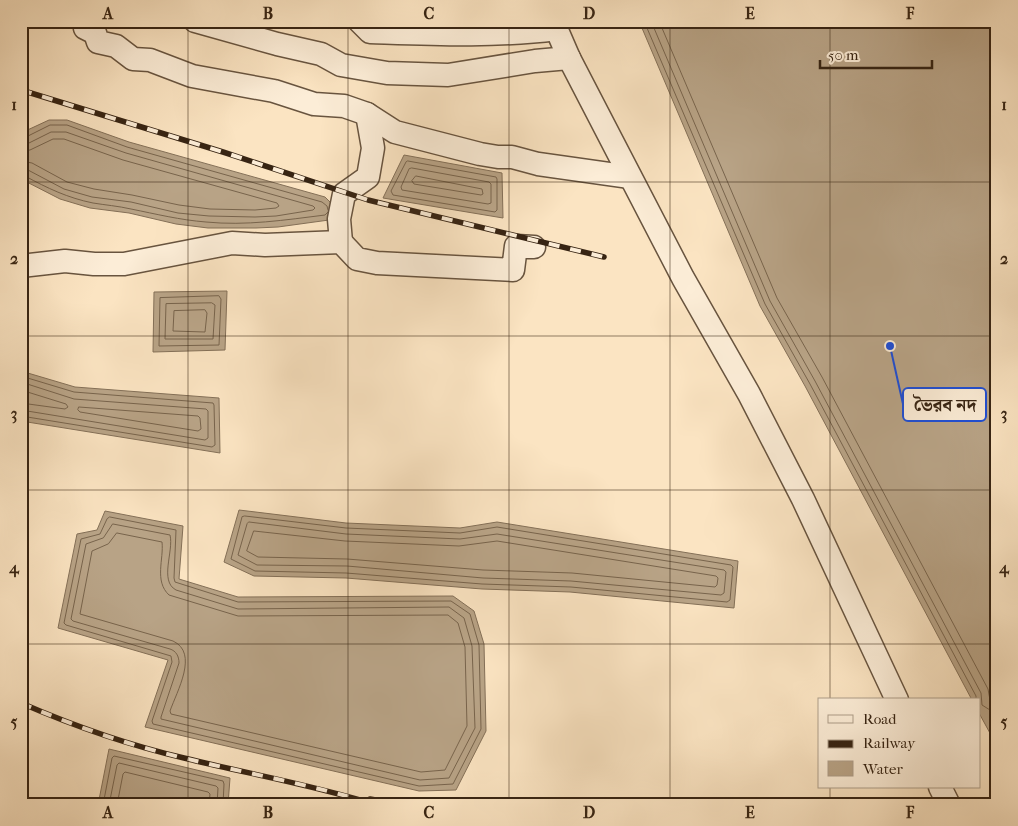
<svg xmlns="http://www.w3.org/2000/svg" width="1018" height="826" viewBox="0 0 1018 826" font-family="'IM FELL French Canon','Noto Serif Bengali',serif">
	<rect width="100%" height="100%" fill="#fbe4c2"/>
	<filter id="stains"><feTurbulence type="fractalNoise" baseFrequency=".004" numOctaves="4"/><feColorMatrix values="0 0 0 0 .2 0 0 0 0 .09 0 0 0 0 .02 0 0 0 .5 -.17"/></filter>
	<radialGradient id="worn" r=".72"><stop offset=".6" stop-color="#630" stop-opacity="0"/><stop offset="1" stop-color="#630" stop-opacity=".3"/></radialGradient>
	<g fill="#b8a386" stroke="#847058">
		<polygon points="639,21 997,21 997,746 979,713 979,700 972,700 805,386 760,306"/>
		<polygon points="49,120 67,120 129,142 325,197 332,204 329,220 278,227 256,228 208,228 176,224 129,213 90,208 60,199 21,179 21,133"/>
		<polygon points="404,155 502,173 503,218 383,198"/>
		<polygon points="227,291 225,350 153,352 154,292"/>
		<polygon points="21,371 75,387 219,398 220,453 21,421"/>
		<polygon points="239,510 346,523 460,528 497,522 738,561 734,608 570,592 482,589 346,578 254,576 224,562"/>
		<polygon points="105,511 183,526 179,579 238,597 453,596 474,611 484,644 486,731 456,790 419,791 145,727 168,660 58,628 77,534 97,530"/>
		<polygon points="109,749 230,778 228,805 98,805"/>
	</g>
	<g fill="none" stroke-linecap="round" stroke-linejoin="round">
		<g stroke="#78644c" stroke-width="1">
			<polyline points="644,21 765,304 810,384 976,696 976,700"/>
			<polyline points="651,21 770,301 815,381 981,693 982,705 990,710 997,722"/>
			<polyline points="659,21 777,298 822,377 988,689 990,700 997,707"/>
			<polyline points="21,138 26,137 50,125 67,125 127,147 322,202 327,206 328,210"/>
			<polyline points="21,144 29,143 51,132 66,132 126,153 313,206 315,208 313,210 276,216 255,217 209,216 178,213 131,202 92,197 64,189 28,170 21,169"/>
			<polyline points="21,151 30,150 53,139 64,139 123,160 277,203 279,206 276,208 255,210 210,209 179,205 132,195 94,189 67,182 32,163 21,161"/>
			<polygon points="408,161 496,177 497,179 497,210 495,212 393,195 391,191 406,162"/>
			<polygon points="412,168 489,182 491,184 491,203 488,204 402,190 401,187 409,169"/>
			<path d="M 21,175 L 25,176 C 47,188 68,198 93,203 C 105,205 118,206 131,209 C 156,214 180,220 206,222 C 246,226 285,220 325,215 L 328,212"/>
			<polygon points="416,176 482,189 483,194 481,195 414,184 412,181"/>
			<polygon points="219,296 221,299 219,345 159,346 160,298"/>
			<polygon points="212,303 215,305 213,339 165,339 166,304"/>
			<polygon points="205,310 207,313 205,332 173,331 174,311"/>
			<polyline points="21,376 74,392 213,403 214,405 215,445 212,447 21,416"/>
			<polyline points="21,382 74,399 206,409 208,411 208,438 205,440 21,410"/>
			<polyline points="21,390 66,404 68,407 65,409 21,403"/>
			<polygon points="79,407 198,416 200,418 201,429 198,431 80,412 78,410"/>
			<polygon points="245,516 346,528 460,533 497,527 731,565 733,567 730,600 727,602 571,587 482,584 346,573 255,571 231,559 242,517"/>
			<polygon points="110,517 176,530 174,578 175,582 238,602 451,601 470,614 479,645 481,729 453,784 419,786 153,724 152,721 172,662 171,656 66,625 64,623 81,539 100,534 107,519"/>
			<polygon points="249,522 346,534 460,539 497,534 724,570 726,572 724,593 721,595 571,581 483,578 347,566 257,565 238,555 247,524"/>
			<path d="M 113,524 L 170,535 C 174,551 159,581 176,590 L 238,609 L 449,607 L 464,618 L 472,646 L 475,728 L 449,778 L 420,780 L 161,719 L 161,717 L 179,663 C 179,656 176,651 170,649 L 73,621 L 71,619 L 86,544 L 103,538 Z"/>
			<polygon points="254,531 345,541 459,546 497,541 716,576 718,578 717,585 715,587 572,573 483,570 347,559 258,557 247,551"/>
			<path d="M 117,533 L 162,542 C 164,559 154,581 169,595 L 238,616 L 448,615 L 458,623 L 465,647 L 467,726 L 445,770 L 421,772 L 171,714 L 170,711 C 177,691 199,653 173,641 L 80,614 L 92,551 L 108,544 Z"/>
			<polyline points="103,805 112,758 114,756 223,781 224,784 223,805"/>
			<polyline points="109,805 117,765 119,763 216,786 218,788 217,805"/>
			<polyline points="117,805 123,774 125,772 208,792 210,794 209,805"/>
		</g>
		<g stroke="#68543f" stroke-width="25">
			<g id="minor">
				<polyline points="195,21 277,44 321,54 341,65 387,73 448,75 535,61 569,58"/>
				<path d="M 359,21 L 370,32 C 432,34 495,37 556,29"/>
				<polyline points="553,21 569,58 683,278 749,394 803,499 897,700"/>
				<polyline points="85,28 95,33 98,42 116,46 133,59 150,60 192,76 274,91 314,104 344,106 367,114 395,132 480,154 498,157 512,157 538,164 630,177"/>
				<polyline points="341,242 339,219 344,194 368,177 373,148 367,114"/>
				<polyline points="21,266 65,261 94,264 124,264 232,243 265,245 341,242 357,259 377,263 513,270 516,246 534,247"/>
				<polyline points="940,787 949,805"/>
			</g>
		</g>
		<use href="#minor" stroke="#fcedd7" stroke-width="22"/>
		<g stroke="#372413" stroke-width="5.5">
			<g id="rail">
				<polyline points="21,90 223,152 368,200 604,257"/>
				<path d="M 21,703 C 74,726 128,745 184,758 C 249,774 314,785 377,805"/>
				<polyline points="370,799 405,805"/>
			</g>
		</g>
		<use href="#rail" stroke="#fcedd7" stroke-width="4" stroke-dasharray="11" stroke-linecap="butt"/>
	</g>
	<path fill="none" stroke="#372413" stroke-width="1" stroke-opacity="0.55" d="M 188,21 L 188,805M 348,21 L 348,805M 509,21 L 509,805M 670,21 L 670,805M 830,21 L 830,700M 21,182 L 997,182M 21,336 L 997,336M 21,490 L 997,490M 21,644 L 997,644M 830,787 L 830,805"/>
	<path fill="none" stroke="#1d4ed8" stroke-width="2" d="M890 346L903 404"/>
	<circle fill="#1d4ed8" stroke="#fcedd7" stroke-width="2" cx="890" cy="346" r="5"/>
	<rect fill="#fcedd7" stroke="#1d4ed8" stroke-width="2" x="903" y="388" width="83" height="33" rx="5"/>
	<g font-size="18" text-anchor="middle" font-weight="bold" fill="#372413">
		<text x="945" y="411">ভৈরব নদ</text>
	</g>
	<rect width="1018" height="826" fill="none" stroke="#fbe4c2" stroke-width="55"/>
	<rect x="818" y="698" width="162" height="90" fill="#fcedd7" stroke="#ad9d89"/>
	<rect x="828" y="715" width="25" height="8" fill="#fcedd7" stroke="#ad9d89"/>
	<text x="863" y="724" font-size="15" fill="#372413">Road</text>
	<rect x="828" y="740" width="25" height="8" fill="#372413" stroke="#ad9d89"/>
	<text x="863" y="748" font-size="15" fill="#372413">Railway</text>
	<rect x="828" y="761" width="25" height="15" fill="#b8a386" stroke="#ad9d89"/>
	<text x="863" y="774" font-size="15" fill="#372413">Water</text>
	<path d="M820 60v8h112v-8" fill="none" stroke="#372413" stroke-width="2.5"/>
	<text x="828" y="60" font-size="15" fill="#372413" stroke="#fcedd7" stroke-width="4" paint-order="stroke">50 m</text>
	<rect x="28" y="28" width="962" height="770" fill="none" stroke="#372413" stroke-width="2"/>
	<g font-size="16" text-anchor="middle" font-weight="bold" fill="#372413">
		<text x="108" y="19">A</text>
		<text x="268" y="19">B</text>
		<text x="429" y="19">C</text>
		<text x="589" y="19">D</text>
		<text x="750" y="19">E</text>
		<text x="910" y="19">F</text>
		<text x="14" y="110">1</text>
		<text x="1004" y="110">1</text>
		<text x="14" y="264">2</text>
		<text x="1004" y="264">2</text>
		<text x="14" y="419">3</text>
		<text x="1004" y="419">3</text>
		<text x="14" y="573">4</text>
		<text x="1004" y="573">4</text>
		<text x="14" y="727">5</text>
		<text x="1004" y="727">5</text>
		<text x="108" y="818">A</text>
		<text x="268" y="818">B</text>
		<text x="429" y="818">C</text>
		<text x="589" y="818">D</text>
		<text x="750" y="818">E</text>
		<text x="910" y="818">F</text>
	</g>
	<rect width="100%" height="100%" filter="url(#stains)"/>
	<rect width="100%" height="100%" fill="url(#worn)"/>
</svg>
